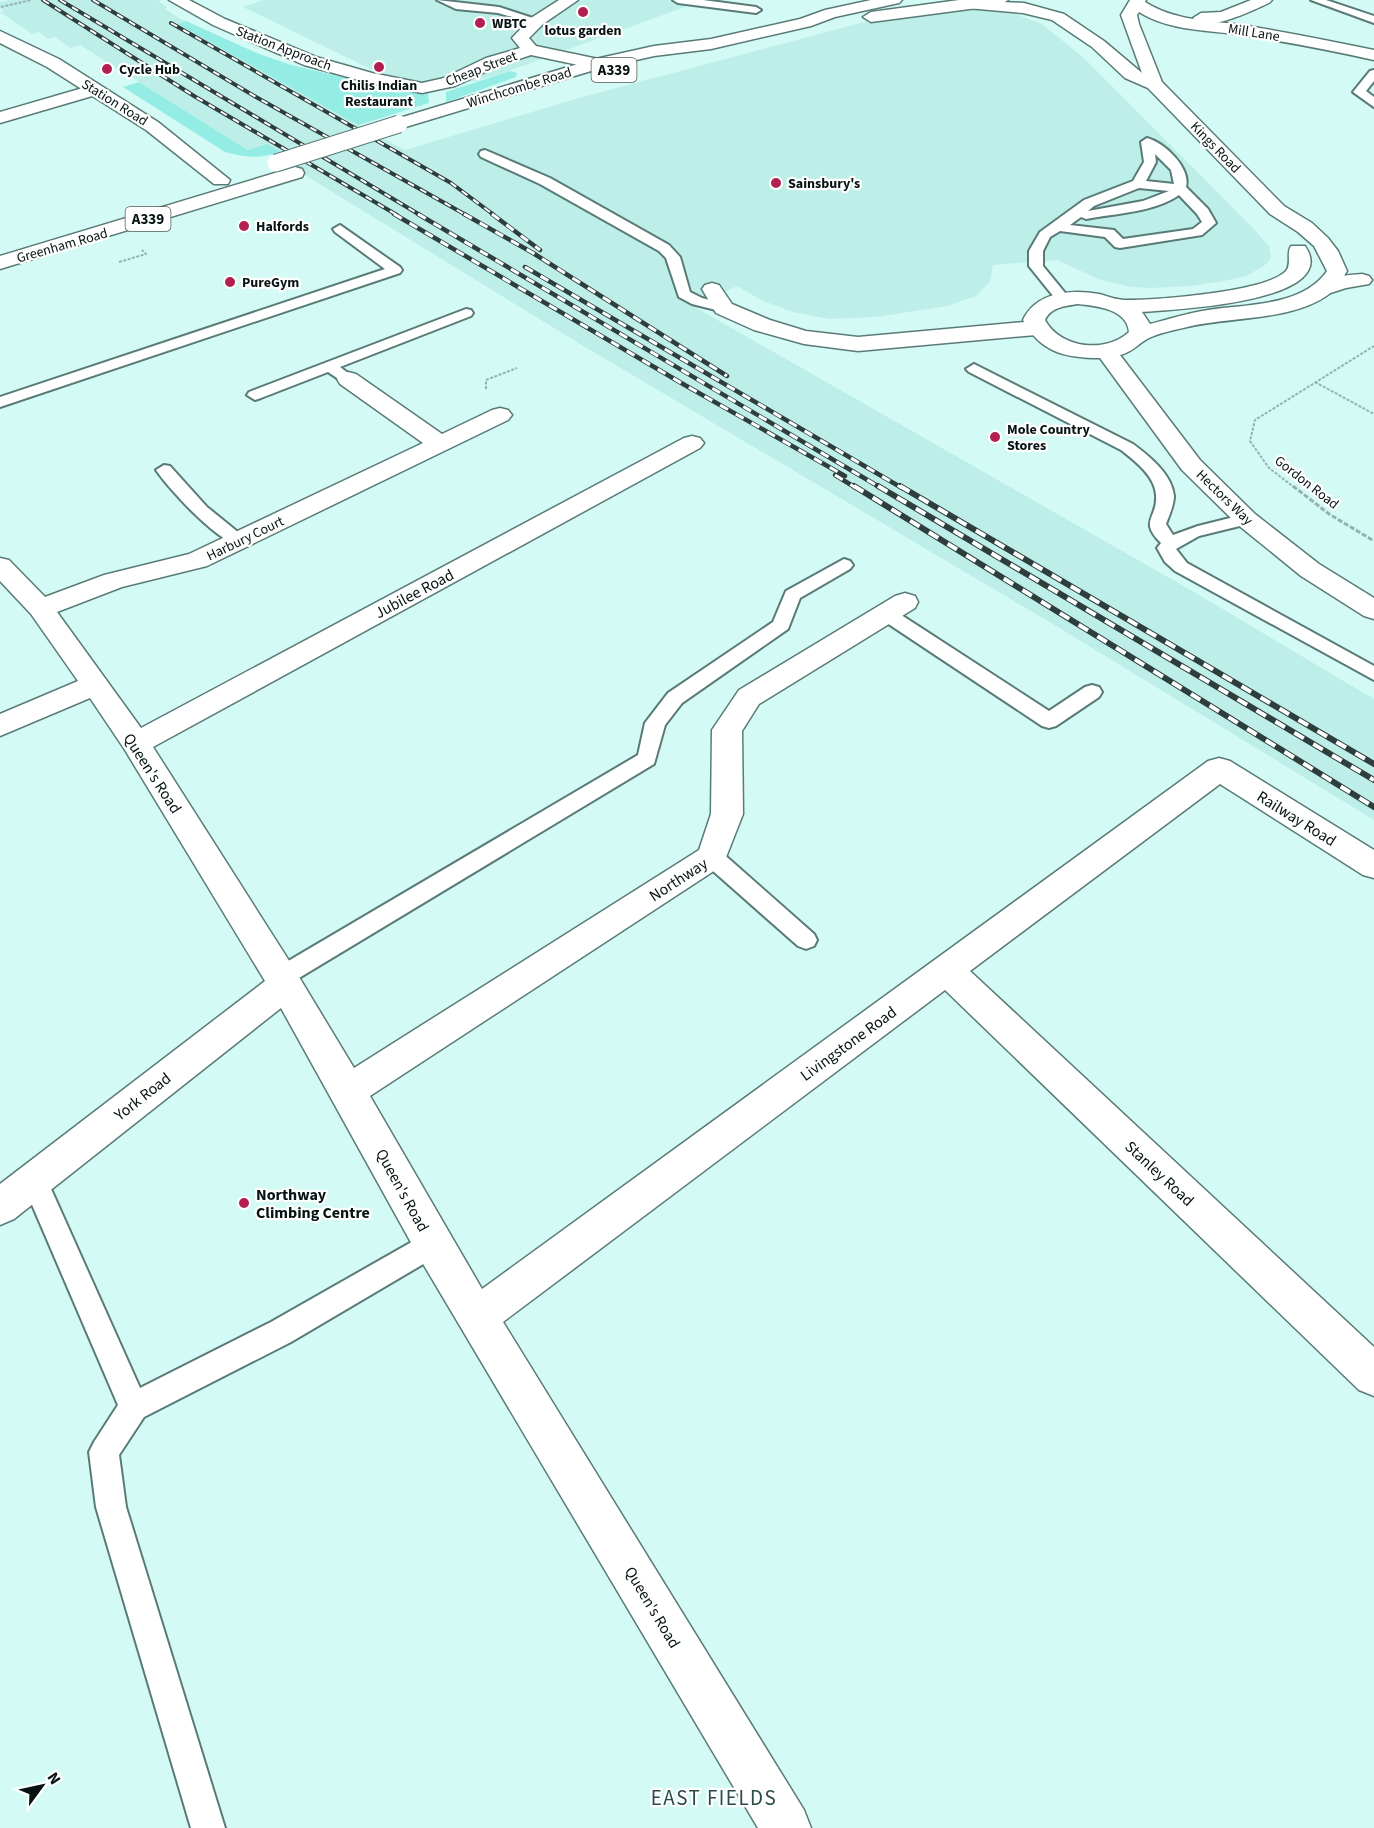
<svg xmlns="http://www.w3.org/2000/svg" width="1374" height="1828" viewBox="0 0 1374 1828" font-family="'Source Sans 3',sans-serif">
	<rect width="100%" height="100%" fill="#d4faf6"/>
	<g fill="#beeee8">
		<polygon points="9,0 160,0 159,2 167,7 165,9 180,19 259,54 291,65 404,92 386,117 359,125 405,150 579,98 864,22 908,15 978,9 1010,12 1042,24 1084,58 1251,226 1269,246 1271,258 1264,266 1246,276 1224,281 1191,286 1150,288 1131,287 1098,279 1057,260 993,265 990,282 976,296 947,306 876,317 829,319 793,312 761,300 737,286 695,307 1194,592 1374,699 1374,820 1056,626 580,344 259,147 248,150 80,45 70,48 55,37 48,39 39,32 32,34 0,12 4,11 0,8 0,2"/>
		<polygon points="263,0 704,0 495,76 422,94 243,7"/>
	</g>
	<g fill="#94ede4">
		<polygon points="186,21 259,54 291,65 404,92 428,90 429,103 358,125 178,24"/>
		<polygon points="510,71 517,73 516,77 446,102 446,92"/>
		<path d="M 139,82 L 248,150 L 267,144 L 280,151 C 261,160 244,157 225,152 L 123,87 Z"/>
	</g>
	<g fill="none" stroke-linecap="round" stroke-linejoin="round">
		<g stroke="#597b78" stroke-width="4">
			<g id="lane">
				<polygon points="437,0 499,7 542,21 537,24 498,13 456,9"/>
				<polygon points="673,0 703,0 756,7 761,10 756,13 678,3"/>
				<polygon points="1311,0 1326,0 1374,16 1374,23"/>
				<polygon points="1374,70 1374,81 1366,91 1374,97 1374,107 1353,92 1370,71"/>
				<path d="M 1147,138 C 1165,143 1191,168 1186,187 L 1208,209 L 1216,223 L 1202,235 L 1120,248 L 1115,247 L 1105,237 L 1060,231 L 1050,237 L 1043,251 L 1043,266 L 1070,299 L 1063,303 L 1058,302 L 1029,266 L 1029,251 L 1040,232 L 1084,200 L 1133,181 L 1144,162 L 1141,142 ZM 1155,154 L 1171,170 L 1174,184 L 1146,181 L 1156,162 ZM 1139,188 L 1169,191 L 1143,201 L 1088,211 L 1094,206 ZM 1179,195 L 1197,214 L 1202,222 L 1193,229 L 1123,239 L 1114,230 L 1070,225 L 1081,217 L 1086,219 C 1117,213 1152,213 1179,195 Z"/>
				<polygon points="485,150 550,178 669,245 680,257 690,292 702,298 729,305 731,308 724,312 692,304 679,297 666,258 659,251 540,184 481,157 479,154 481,151"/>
				<polygon points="340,225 400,267 402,270 400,273 0,407 0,397 385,269 335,232 333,229"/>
				<polygon points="466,309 471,310 473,313 471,316 340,367 356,379 353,382 343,382 328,372 261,398 255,400 247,395 249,392"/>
				<path d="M 974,364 L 1133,444 C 1149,456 1172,474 1174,496 C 1174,505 1169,516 1166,524 L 1173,535 L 1198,526 L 1246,514 L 1252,515 L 1255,519 L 1252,523 L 1199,536 L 1176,549 L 1187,563 L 1374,666 L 1374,680 L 1175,571 L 1165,562 L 1157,548 L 1161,543 C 1138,520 1158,519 1156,495 C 1155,476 1135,461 1121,450 L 969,372 L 966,369 Z"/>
				<path d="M 164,465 L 170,466 L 207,507 L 244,537 L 247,541 L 244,545 C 224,550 168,488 156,470 Z"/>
				<polygon points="844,559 850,561 853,565 850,569 800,598 788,629 682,703 665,725 654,764 289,984 281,986 273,984 269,977 273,970 638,755 645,723 668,693 773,622 786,591"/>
				<polygon points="885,607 892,609 1049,711 1085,687 1092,685 1099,687 1102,692 1099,697 1056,726 1049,728 1042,726 878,617 876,613 878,609"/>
				<polygon points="712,849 720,851 814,934 817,940 814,946 806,949 798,946 704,863 701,857 704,851"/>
				<polygon points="34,1167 43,1171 140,1388 271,1322 424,1235 433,1232 442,1235 446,1244 442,1253 291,1342 144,1417 119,1455 126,1507 225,1828 191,1828 96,1507 89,1452 94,1442 118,1405 21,1179 25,1171"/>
			</g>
		</g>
		<g stroke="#597b78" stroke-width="3">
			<g id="street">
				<polygon points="169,0 189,0 225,19 316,57 372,73 422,83 444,78 486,58 520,48 512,38 531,18 559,0 578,0 543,24 529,38 536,46 603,60 605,64 597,69 531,55 498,66 455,86 422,93 370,83 304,65 213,25"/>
				<path d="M 1251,0 L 1272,0 L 1269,3 C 1253,10 1207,34 1193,18 L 1201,13 L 1221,12 Z"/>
				<polygon points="93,85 99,86 102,90 99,94 0,123 0,112"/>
				<path d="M 1362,274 L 1369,276 L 1372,280 L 1369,284 L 1346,288 L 1321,296 L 1314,294 L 1311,290 C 1320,277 1347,275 1362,274 Z"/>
				<polygon points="712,283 719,285 732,304 770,320 806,331 858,337 1036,321 1044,323 1047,328 1044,333 1036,335 858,351 804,344 754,330 716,313 702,289 705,285"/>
				<polygon points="348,372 356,374 442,434 492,410 500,408 508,410 512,415 508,420 207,566 122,587 57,612 141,728 684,438 692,436 700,438 704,443 700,448 153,747 293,967 354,1068 699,850 711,814 712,730 739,690 895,596 905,593 915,596 918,602 915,608 759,704 742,731 743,814 723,865 370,1096 482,1289 1208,761 1219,758 1230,761 1374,850 1374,878 1363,875 1220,784 970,971 1374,1347 1374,1396 1359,1390 945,990 503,1322 804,1810 811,1828 758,1828 419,1257 281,1008 14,1219 0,1225 0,1184 265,981 125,750 90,698 0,736 0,714 78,681 31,614 0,581 0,558 9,560 45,597 104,575 189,554 423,443 340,384 337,379 340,374"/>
			</g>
		</g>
		<g stroke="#597b78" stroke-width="3">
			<g id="secondary">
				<path d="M 961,0 L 1024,3 L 1064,14 L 1104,41 L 1142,73 L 1121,15 L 1130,0 L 1146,0 L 1145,2 C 1175,21 1208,20 1242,25 C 1286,32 1330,41 1374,50 L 1374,60 C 1330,50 1286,42 1242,35 C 1208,30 1169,31 1139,12 L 1137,15 L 1139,24 L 1162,82 L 1284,206 L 1312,223 L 1328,238 L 1338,251 L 1347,271 C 1343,277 1340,285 1334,290 C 1298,322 1232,316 1187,327 C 1175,330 1158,333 1147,339 C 1137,345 1132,352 1120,355 L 1200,460 L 1255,514 L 1319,564 L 1374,598 L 1374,619 L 1364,616 L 1301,576 L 1237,524 L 1182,470 L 1100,358 C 1065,358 1040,352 1023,320 C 1036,292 1071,289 1099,294 C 1107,296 1117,300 1125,300 C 1156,300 1266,292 1286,271 C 1292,264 1286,253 1291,246 L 1305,246 C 1344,303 1168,310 1142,312 L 1150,324 C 1169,319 1188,313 1208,310 C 1246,304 1302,307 1327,271 L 1314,246 L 1298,232 L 1270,214 L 1148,88 L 1125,78 L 1092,47 L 1052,20 L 1023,13 L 967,8 L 962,6 L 959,3 ZM 1078,304 C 1097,306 1127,309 1129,332 C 1105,354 1060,348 1045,320 C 1051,307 1065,306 1078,304 Z"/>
				<polygon points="0,31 59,59 158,122 230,180 228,184 214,184 146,130 47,67 0,43"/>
			</g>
		</g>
		<g stroke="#597b78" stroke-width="3">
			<g id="highway">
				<polygon points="871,0 902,0 899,3 835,17 811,26 711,49 654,56 601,68 399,129 393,128 390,124 393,120 591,60 654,46 711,39 800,19 825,10"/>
				<polygon points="959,0 1008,0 1000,5 871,22 863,17 871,12"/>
				<polygon points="295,167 302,169 304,173 302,177 0,269 0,256"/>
			</g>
		</g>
		<g stroke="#94b3b0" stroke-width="2" stroke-dasharray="3 1.5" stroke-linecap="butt">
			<polyline points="1,7 31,0"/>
			<polyline points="119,262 146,254 142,250"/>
			<polyline points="1315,382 1374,414"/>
			<polyline points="486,389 486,380 517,368"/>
			<polyline points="1295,488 1269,468 1250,441 1255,420 1374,346"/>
		</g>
		<polyline stroke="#94b3b0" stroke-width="3" stroke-dasharray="5 2" stroke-linecap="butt" points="1293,486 1329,514 1374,541"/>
		<use href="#lane" fill="#fff" fill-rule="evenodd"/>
		<use href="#street" fill="#fff" fill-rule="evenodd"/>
		<use href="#secondary" fill="#fff" fill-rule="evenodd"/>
		<use href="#highway" fill="#fff" fill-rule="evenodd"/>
		<g stroke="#2d3e3d" stroke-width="4">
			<g id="rail-far2">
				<polyline points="43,0 194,96 397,215"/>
				<polyline points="60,0 420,215"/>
				<polyline points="93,0 256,97 466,215"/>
				<polyline points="171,23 451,183 494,215"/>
			</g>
		</g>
		<g stroke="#2d3e3d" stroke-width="4.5">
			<g id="rail-far1">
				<polyline points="394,214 683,384 845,476"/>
				<polyline points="418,214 881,488"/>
				<polyline points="464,214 533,253 727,376"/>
				<polyline points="492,214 540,250"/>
				<polyline points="525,267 902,488"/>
				<polyline points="835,475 856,488"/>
			</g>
		</g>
		<g stroke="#2d3e3d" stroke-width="6">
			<g id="rail">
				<polyline points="854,486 1374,807"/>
				<polyline points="878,486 1374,780"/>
				<polyline points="900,486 1374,764"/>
			</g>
		</g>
		<use href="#rail-far2" stroke="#fefefe" stroke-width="2" stroke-dasharray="7" stroke-linecap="butt"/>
		<use href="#rail-far1" stroke="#fefefe" stroke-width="3" stroke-dasharray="9" stroke-linecap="butt"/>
		<use href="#rail" stroke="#fefefe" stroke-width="4" stroke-dasharray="11" stroke-linecap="butt"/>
		<g stroke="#597b78" stroke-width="19" stroke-linecap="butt">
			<polyline id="highway-bridge" points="276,163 399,124"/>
		</g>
		<use href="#highway-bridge" stroke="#fff" stroke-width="17"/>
	</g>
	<g fill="#b12050" stroke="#fefefe" stroke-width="2">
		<circle cx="583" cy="12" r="6"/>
		<circle cx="480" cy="23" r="6"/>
		<circle cx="379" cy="67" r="6"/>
		<circle cx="107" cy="69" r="6"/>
		<circle cx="776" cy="183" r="6"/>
		<circle cx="244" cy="226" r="6"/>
		<circle cx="230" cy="282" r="6"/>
		<circle cx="995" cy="437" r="6"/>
		<circle cx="244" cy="1203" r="6"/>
	</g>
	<g text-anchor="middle" stroke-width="4.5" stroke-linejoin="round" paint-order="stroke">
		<g font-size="14" font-weight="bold" fill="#061312" stroke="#fefefe" text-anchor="start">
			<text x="492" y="28">WBTC</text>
			<text x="583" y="35" text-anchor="middle">lotus garden</text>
			<text x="119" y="74">Cycle Hub</text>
			<text x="379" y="90" text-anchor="middle">Chilis Indian<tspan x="379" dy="16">Restaurant</tspan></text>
			<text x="788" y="188">Sainsbury's</text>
			<text x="256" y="231">Halfords</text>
			<text x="242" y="287">PureGym</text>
			<text x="1007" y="434">Mole Country<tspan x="1007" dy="16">Stores</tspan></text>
		</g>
		<g font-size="14" fill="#061312" stroke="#fefefe">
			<text transform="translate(1254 32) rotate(9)" y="5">Mill Lane</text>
			<text transform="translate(284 48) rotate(21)" y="5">Station Approach</text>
			<text transform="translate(481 68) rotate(-21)" y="5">Cheap Street</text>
			<text transform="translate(519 87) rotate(-17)" y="5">Winchcombe Road</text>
			<text transform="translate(115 102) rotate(32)" y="5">Station Road</text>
			<text transform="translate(1216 147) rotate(46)" y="5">Kings Road</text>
			<text transform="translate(62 245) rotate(-16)" y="5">Greenham Road</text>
			<text transform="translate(1307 482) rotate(38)" y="5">Gordon Road</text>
			<text transform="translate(1225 497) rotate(44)" y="5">Hectors Way</text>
			<text transform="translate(245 538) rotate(-26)" y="5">Harbury Court</text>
		</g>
		<g fill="#fefefe" stroke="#505a59" stroke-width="1.5">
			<rect x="591.5" y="58" width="45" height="24" rx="4.5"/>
			<rect x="125.5" y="207" width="45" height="24" rx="4.5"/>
		</g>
		<g font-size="15" font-weight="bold" fill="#061312">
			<text x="614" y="75">A339</text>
			<text x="148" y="224">A339</text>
		</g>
		<g font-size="16" fill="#061312" stroke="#fefefe">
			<text transform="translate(414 593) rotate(-28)" y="6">Jubilee Road</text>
			<text transform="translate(153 773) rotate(57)" y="6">Queen's Road</text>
			<text transform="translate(1297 818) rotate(32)" y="6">Railway Road</text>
			<text transform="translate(678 879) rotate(-33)" y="6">Northway</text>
			<text transform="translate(848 1043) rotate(-36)" y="6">Livingstone Road</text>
			<text transform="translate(142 1096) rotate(-38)" y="6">York Road</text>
			<text transform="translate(1160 1173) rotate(43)" y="6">Stanley Road</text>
			<text transform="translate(403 1190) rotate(61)" y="6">Queen's Road</text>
			<text transform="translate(653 1607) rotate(59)" y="6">Queen's Road</text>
		</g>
		<g font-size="16" font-weight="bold" fill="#061312" stroke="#fefefe" text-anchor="start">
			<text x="256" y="1200">Northway<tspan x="256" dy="18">Climbing Centre</tspan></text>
		</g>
		<g font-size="21" letter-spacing="1.5" fill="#294a47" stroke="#fefefe">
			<text x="714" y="1805">EAST FIELDS</text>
		</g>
	</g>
	<g transform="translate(42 1786) rotate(57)" stroke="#fefefe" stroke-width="4.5" paint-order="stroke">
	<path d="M0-4.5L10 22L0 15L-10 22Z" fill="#061312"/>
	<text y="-9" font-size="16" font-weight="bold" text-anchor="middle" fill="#061312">N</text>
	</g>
</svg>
